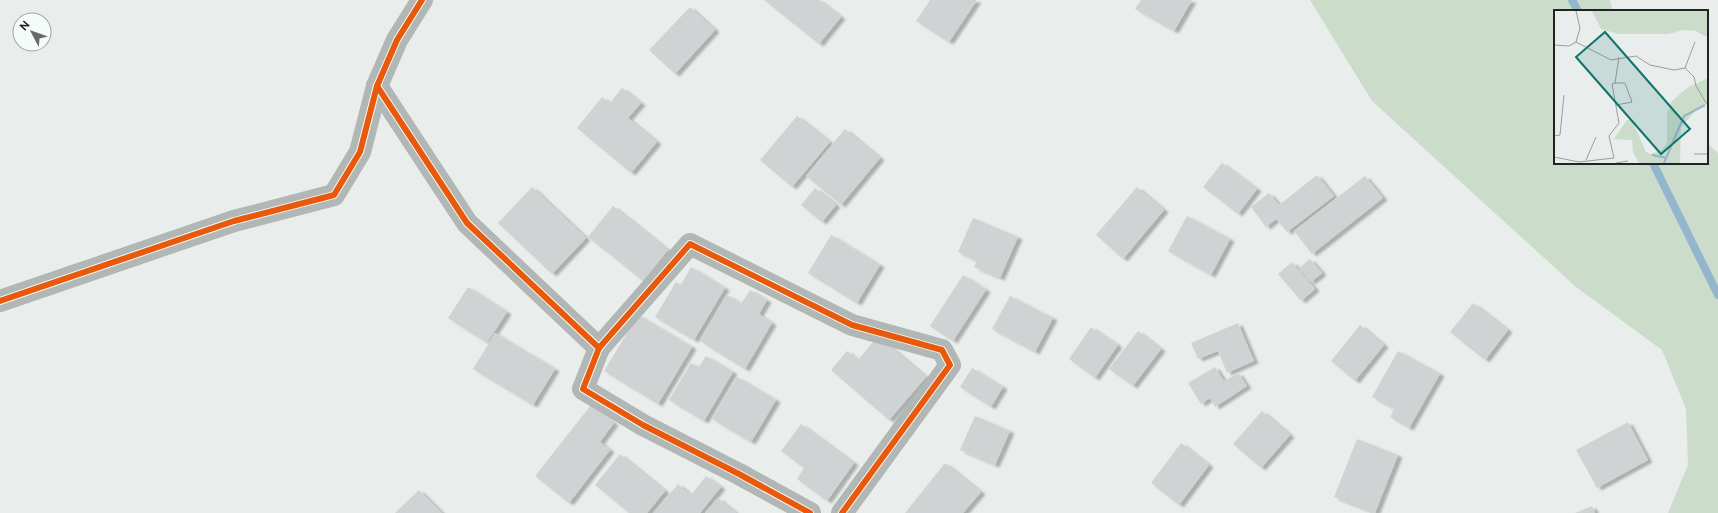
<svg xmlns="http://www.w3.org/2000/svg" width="1718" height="513" viewBox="0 0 1718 513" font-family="Raleway,sans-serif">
	<defs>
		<filter id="shadow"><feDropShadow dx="4.5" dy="2.5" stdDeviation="1" flood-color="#0004"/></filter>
	</defs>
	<rect width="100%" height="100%" fill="#e9edec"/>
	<polygon fill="#cbdccb" points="1310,0 1610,0 1613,11 1555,11 1555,163 1707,163 1707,143 1718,153 1718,513 1668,513 1688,465 1686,409 1662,350 1576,287 1372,101"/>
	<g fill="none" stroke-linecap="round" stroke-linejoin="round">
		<g stroke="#94b6cc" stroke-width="8">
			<polyline points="1572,0 1578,11"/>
			<polyline points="1653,163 1718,295"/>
		</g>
	</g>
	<g fill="#d0d3d3" filter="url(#shadow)">
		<polygon points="764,0 819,0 841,17 819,44"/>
		<polygon points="930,0 977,0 949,42 916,21"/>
		<polygon points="1141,0 1192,0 1174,31 1135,9"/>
		<polygon points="690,7 715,30 675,74 649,50"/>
		<polygon points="622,88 641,103 628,118 657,142 631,173 577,128 602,97 610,103"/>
		<polygon points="797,116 830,142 792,187 760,160"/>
		<polygon points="845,129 880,158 841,205 806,176"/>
		<polygon points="1222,163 1257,189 1238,214 1203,187"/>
		<polygon points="1317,175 1334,196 1287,232 1276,219 1266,227 1251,207 1269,193 1279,205"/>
		<polygon points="1365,176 1383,198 1312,254 1294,231"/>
		<polygon points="532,187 586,238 552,274 498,223"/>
		<polygon points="1137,187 1164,210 1123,259 1096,235"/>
		<polygon points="815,188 836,205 822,222 801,205"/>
		<polygon points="613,206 668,250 643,281 588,237"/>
		<polygon points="1187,216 1230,239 1211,275 1168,251"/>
		<polygon points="973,218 1018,237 1000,278 974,267 977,261 958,252"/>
		<polygon points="831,235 880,265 857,303 808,273"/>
		<polygon points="1310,259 1322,273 1311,282 1299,268"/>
		<polygon points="1292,262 1315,289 1301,301 1278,274"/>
		<polygon points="691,267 725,288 694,340 655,317 676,282 681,285"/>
		<polygon points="963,275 986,290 953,341 930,326"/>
		<polygon points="468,287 507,312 487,343 448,318"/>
		<polygon points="750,290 767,300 759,314 772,323 745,369 700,341 727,295 741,304"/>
		<polygon points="1010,296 1053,318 1035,352 992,329"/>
		<polygon points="1473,303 1508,330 1485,360 1450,332"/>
		<polygon points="638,315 692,347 658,404 604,371"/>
		<polygon points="1238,323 1254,361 1227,373 1218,351 1198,359 1191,343"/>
		<polygon points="1360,325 1384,345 1355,381 1331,361"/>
		<polygon points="1091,327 1118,345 1095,378 1069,359"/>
		<polygon points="1138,331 1161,349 1133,386 1109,369"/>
		<polygon points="495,333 555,369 533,405 473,369"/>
		<polygon points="878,336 926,377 889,420 831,370 847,351 858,360"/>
		<polygon points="1398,351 1440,374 1409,428 1390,417 1394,409 1372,397"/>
		<polygon points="706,356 733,372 704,421 669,400 691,363 699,367"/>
		<polygon points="1215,367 1224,381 1238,373 1247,386 1215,407 1210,398 1201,404 1188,383"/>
		<polygon points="972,368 1003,387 991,407 960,387"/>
		<polygon points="737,377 776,400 751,442 712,419"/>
		<polygon points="591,405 614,423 600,442 610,450 569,503 535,476"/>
		<polygon points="1262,411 1290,435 1261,468 1233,444"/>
		<polygon points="975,416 1010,431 995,465 960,450"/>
		<polygon points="1628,422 1648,460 1597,488 1576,450"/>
		<polygon points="801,424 854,463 827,501 797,479 804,468 781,451"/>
		<polygon points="1357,439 1398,455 1375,513 1334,497"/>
		<polygon points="1181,443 1209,465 1179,505 1151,483"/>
		<polygon points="620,454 665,491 647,513 629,513 595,485"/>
		<polygon points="945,463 981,492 963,513 905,513"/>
		<polygon points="706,476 721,487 700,513 654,513 678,484 691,495"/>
		<polygon points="419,490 442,513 395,513"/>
		<polygon points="718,498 736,513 705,513"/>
		<polygon points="1592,506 1595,513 1575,513"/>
	</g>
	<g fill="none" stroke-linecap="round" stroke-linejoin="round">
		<g stroke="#b0b7b4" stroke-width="22">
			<polyline points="377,86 467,223 599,348 583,389 643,425 739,474 810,513"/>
			<polyline points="0,301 234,221 334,195 360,152 377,86 397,40 422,0"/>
			<polyline points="599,348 690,244 852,325 942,350 950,365 842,513"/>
		</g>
		<g stroke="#f5fbfa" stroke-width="8">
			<g id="cycleway">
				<polyline points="377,86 467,223 599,348 583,389 643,425 739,474 810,513"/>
				<polyline points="0,301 234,221 334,195 360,152 377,86 397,40 422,0"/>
				<polyline points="599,348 690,244 852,325 942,350 950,365 842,513"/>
			</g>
		</g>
		<use href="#cycleway" stroke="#e8590c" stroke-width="6"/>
	</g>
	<g transform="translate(1554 10)">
		<rect width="154" height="154" fill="#e9edec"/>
		<path d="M 38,1 L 154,1 L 154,28 L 142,21 L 130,20 L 114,24 L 64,24 L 47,19 ZM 154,68 L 154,92 L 144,98 L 127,117 L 126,153 L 85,153 L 79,142 L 78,130 L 60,129 L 73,110 L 78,110 L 92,142 L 96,144 L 108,140 L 113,133 L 113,104 L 117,92 L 133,78 Z" fill="#cbdccb"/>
		<path fill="none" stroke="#94b6cc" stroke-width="2" d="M 98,145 L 113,148M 110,153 L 130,106 L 151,95"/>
		<path fill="none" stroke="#999d9c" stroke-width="1" d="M 22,32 L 57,50 L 82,46 L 96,55 L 120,60 L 131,58 L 140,67 L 142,76 L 154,96M 22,32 L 26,18 L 22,1M 0,35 L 15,36 L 22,32M 131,58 L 141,32M 61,73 L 71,73 L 78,92 L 62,95M 0,126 L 6,125 L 10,85M 140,144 L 154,144M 0,147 L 25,152 L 60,148 L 55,126 L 65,113 L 58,74 L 61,73 L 65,47M 32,150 L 42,127M 62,153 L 74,151"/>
		<path fill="#0f766e" fill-opacity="0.15" stroke="#0f766e" stroke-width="2" d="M 51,22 L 136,119 L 107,144 L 22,47 Z"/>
		<rect width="154" height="154" fill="none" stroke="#212423" stroke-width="2"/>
	</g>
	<g transform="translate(32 32) rotate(311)"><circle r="19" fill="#f5fbfa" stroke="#a0a5a4"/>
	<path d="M0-3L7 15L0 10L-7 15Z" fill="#676a69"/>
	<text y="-6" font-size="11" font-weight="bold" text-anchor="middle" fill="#212423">N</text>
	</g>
</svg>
